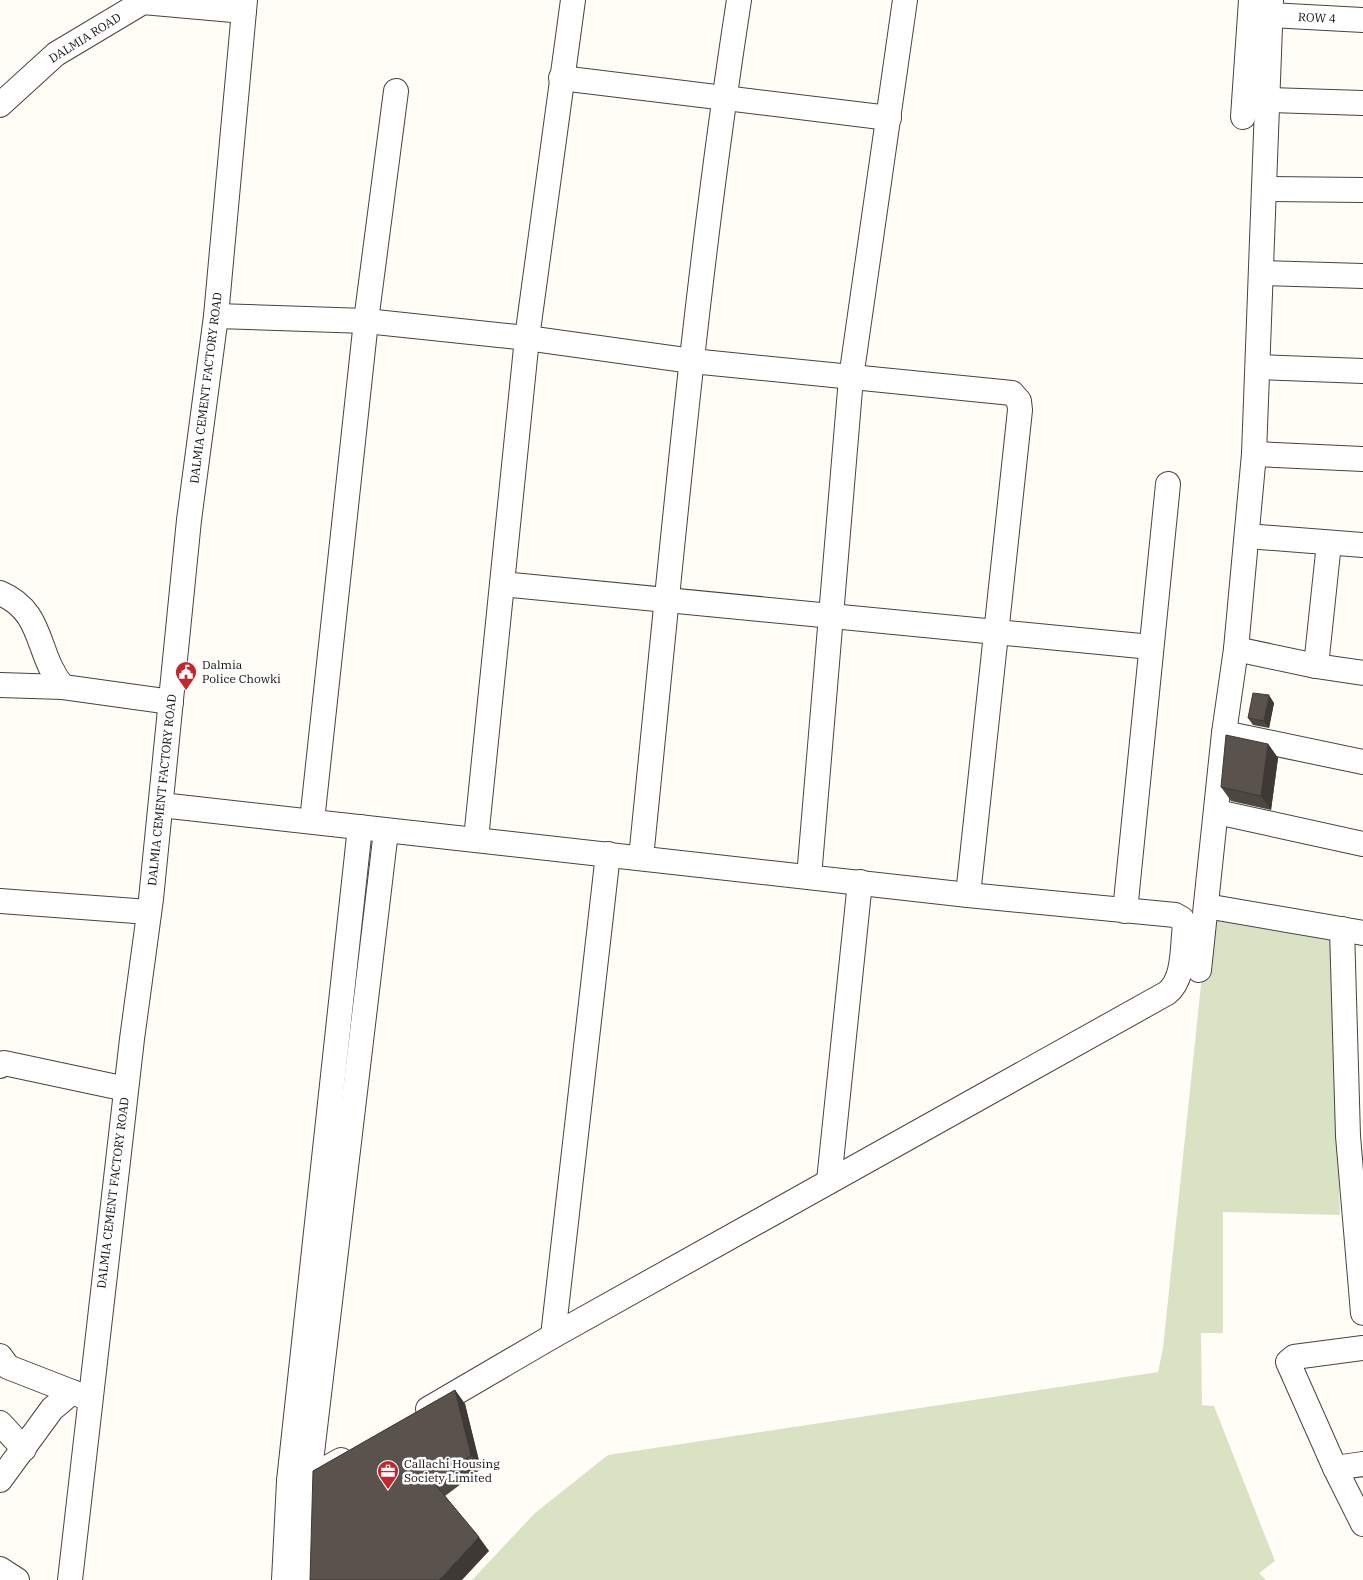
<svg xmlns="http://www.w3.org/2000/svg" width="1363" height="1580" viewBox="0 0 1363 1580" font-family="'IBM Plex Serif',serif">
	<rect width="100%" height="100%" fill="#fffdf5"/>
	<polygon fill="#d9e3c4" points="1208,918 1332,938 1340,1215 1223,1212 1223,1333 1201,1333 1202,1405 1214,1406 1275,1561 1259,1573 1266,1580 472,1580 535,1513 608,1455 1158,1372 1163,1348"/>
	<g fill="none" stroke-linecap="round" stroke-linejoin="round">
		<g stroke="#444" stroke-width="26">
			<g id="minor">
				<polyline points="1270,15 1363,20"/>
				<polyline points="561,78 889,118"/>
				<polyline points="1267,100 1363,103"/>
				<polyline points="0,105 56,54 143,2 244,11"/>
				<polyline points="1243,117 1251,0"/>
				<polyline points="1264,189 1363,190"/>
				<polyline points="1262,273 1363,276"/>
				<polyline points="216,316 366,321 527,338 692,361 1012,393 1019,401 1020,410 968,895"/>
				<polyline points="1259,367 1363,371"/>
				<polyline points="1254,454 1363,459"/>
				<polyline points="1247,536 1363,545"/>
				<polyline points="502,584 1151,647"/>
				<path d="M 0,593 C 45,612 35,653 63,687"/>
				<polyline points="1236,649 1316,666 1363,673"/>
				<polyline points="1316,666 1329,543"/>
				<polyline points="0,685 63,687 171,702"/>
				<polyline points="1224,733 1363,762"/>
				<path d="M 161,805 L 968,895 L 1175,915 L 1182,919 L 1185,925 C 1182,946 1185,979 1167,993 L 553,1336 L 428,1409"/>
				<polyline points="1217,812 1363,844"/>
				<polyline points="312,821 366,321 396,91"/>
				<polyline points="476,839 527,338 573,0"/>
				<path d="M 641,858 C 670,572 695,284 739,0"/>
				<polyline points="809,877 851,378 905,0"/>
				<polyline points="0,901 149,912"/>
				<polyline points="1206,906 1363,933"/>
				<polyline points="1125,911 1168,484"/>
				<polyline points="1342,929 1348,1136 1363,1313"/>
				<polyline points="1199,970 1224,733 1236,649 1254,454 1271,0"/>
				<polyline points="0,1066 4,1063 126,1089"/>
				<polyline points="829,1181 860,882"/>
				<polyline points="553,1336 608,854"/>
				<polyline points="1363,1348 1294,1357 1288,1362 1335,1468 1363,1524"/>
				<polyline points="0,1356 8,1367 85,1397"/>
				<polyline points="0,1423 24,1449"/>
				<polyline points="1335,1468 1363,1464"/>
				<polyline points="0,1480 52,1409 72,1392"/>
				<polyline points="289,1481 309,1478 341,1460"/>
				<polyline points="0,1569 17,1580"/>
				<polyline points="70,1580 132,1039 151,899 189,520 216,316 245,0"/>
				<polyline points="284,1580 289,1481 360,827"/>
				<polyline points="302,1580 309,1478 386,831"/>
			</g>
		</g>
		<use href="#minor" stroke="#fff" stroke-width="24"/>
	</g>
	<g fill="#4d4742">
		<polygon points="1274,703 1269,728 1253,725 1248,718"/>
		<polygon points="1268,744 1278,758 1271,810 1231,801 1221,787"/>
		<polygon points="455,1390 465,1404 481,1469 445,1496 489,1551 313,1471"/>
	</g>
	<g fill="#3f3936">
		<polygon points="1269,695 1274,703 1269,728 1264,721"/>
		<polygon points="1268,744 1278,758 1271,810 1261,796"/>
		<polygon points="455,1390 465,1404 481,1469 471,1455"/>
		<polygon points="479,1537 489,1551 462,1580 439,1580"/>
	</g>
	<g fill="#5a524d" stroke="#3f3936">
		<polygon points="1253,693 1269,695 1264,721 1248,718"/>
		<polygon points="1226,735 1268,744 1261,796 1221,787"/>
		<polygon points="455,1390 471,1455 434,1483 479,1537 439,1580 310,1580 313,1471"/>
	</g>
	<defs>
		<g id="civic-pin" transform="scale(1.125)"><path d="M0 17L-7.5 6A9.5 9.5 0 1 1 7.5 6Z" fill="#c4262e" stroke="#fff"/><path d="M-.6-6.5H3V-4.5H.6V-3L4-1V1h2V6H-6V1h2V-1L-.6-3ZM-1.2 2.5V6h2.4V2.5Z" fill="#fff"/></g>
		<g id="office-pin" transform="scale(1.125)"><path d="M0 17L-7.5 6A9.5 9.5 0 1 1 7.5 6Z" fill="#c4262e" stroke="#fff"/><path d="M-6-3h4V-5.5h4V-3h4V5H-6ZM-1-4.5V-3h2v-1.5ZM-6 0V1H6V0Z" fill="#fff"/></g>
	</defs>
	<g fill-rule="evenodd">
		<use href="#civic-pin" x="186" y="672"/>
		<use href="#office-pin" x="388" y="1471"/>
	</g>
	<g text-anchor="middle" stroke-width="5" stroke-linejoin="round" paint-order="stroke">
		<g font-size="12" fill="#111" stroke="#fff">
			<text transform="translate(1317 18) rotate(3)" y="4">ROW 4</text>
			<text transform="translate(85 38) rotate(-32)" y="4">DALMIA ROAD</text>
			<text transform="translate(206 388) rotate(-83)" y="4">DALMIA CEMENT FACTORY ROAD</text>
			<text transform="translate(162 790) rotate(-84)" y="4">DALMIA CEMENT FACTORY ROAD</text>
			<text transform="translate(113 1193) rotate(-83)" y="4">DALMIA CEMENT FACTORY ROAD</text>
		</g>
		<g font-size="12" fill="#111" stroke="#fff" text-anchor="start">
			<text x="202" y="669">Dalmia<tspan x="202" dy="14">Police Chowki</tspan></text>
			<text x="404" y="1468">Callachi Housing<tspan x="404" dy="14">Society Limited</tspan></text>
		</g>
	</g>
</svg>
